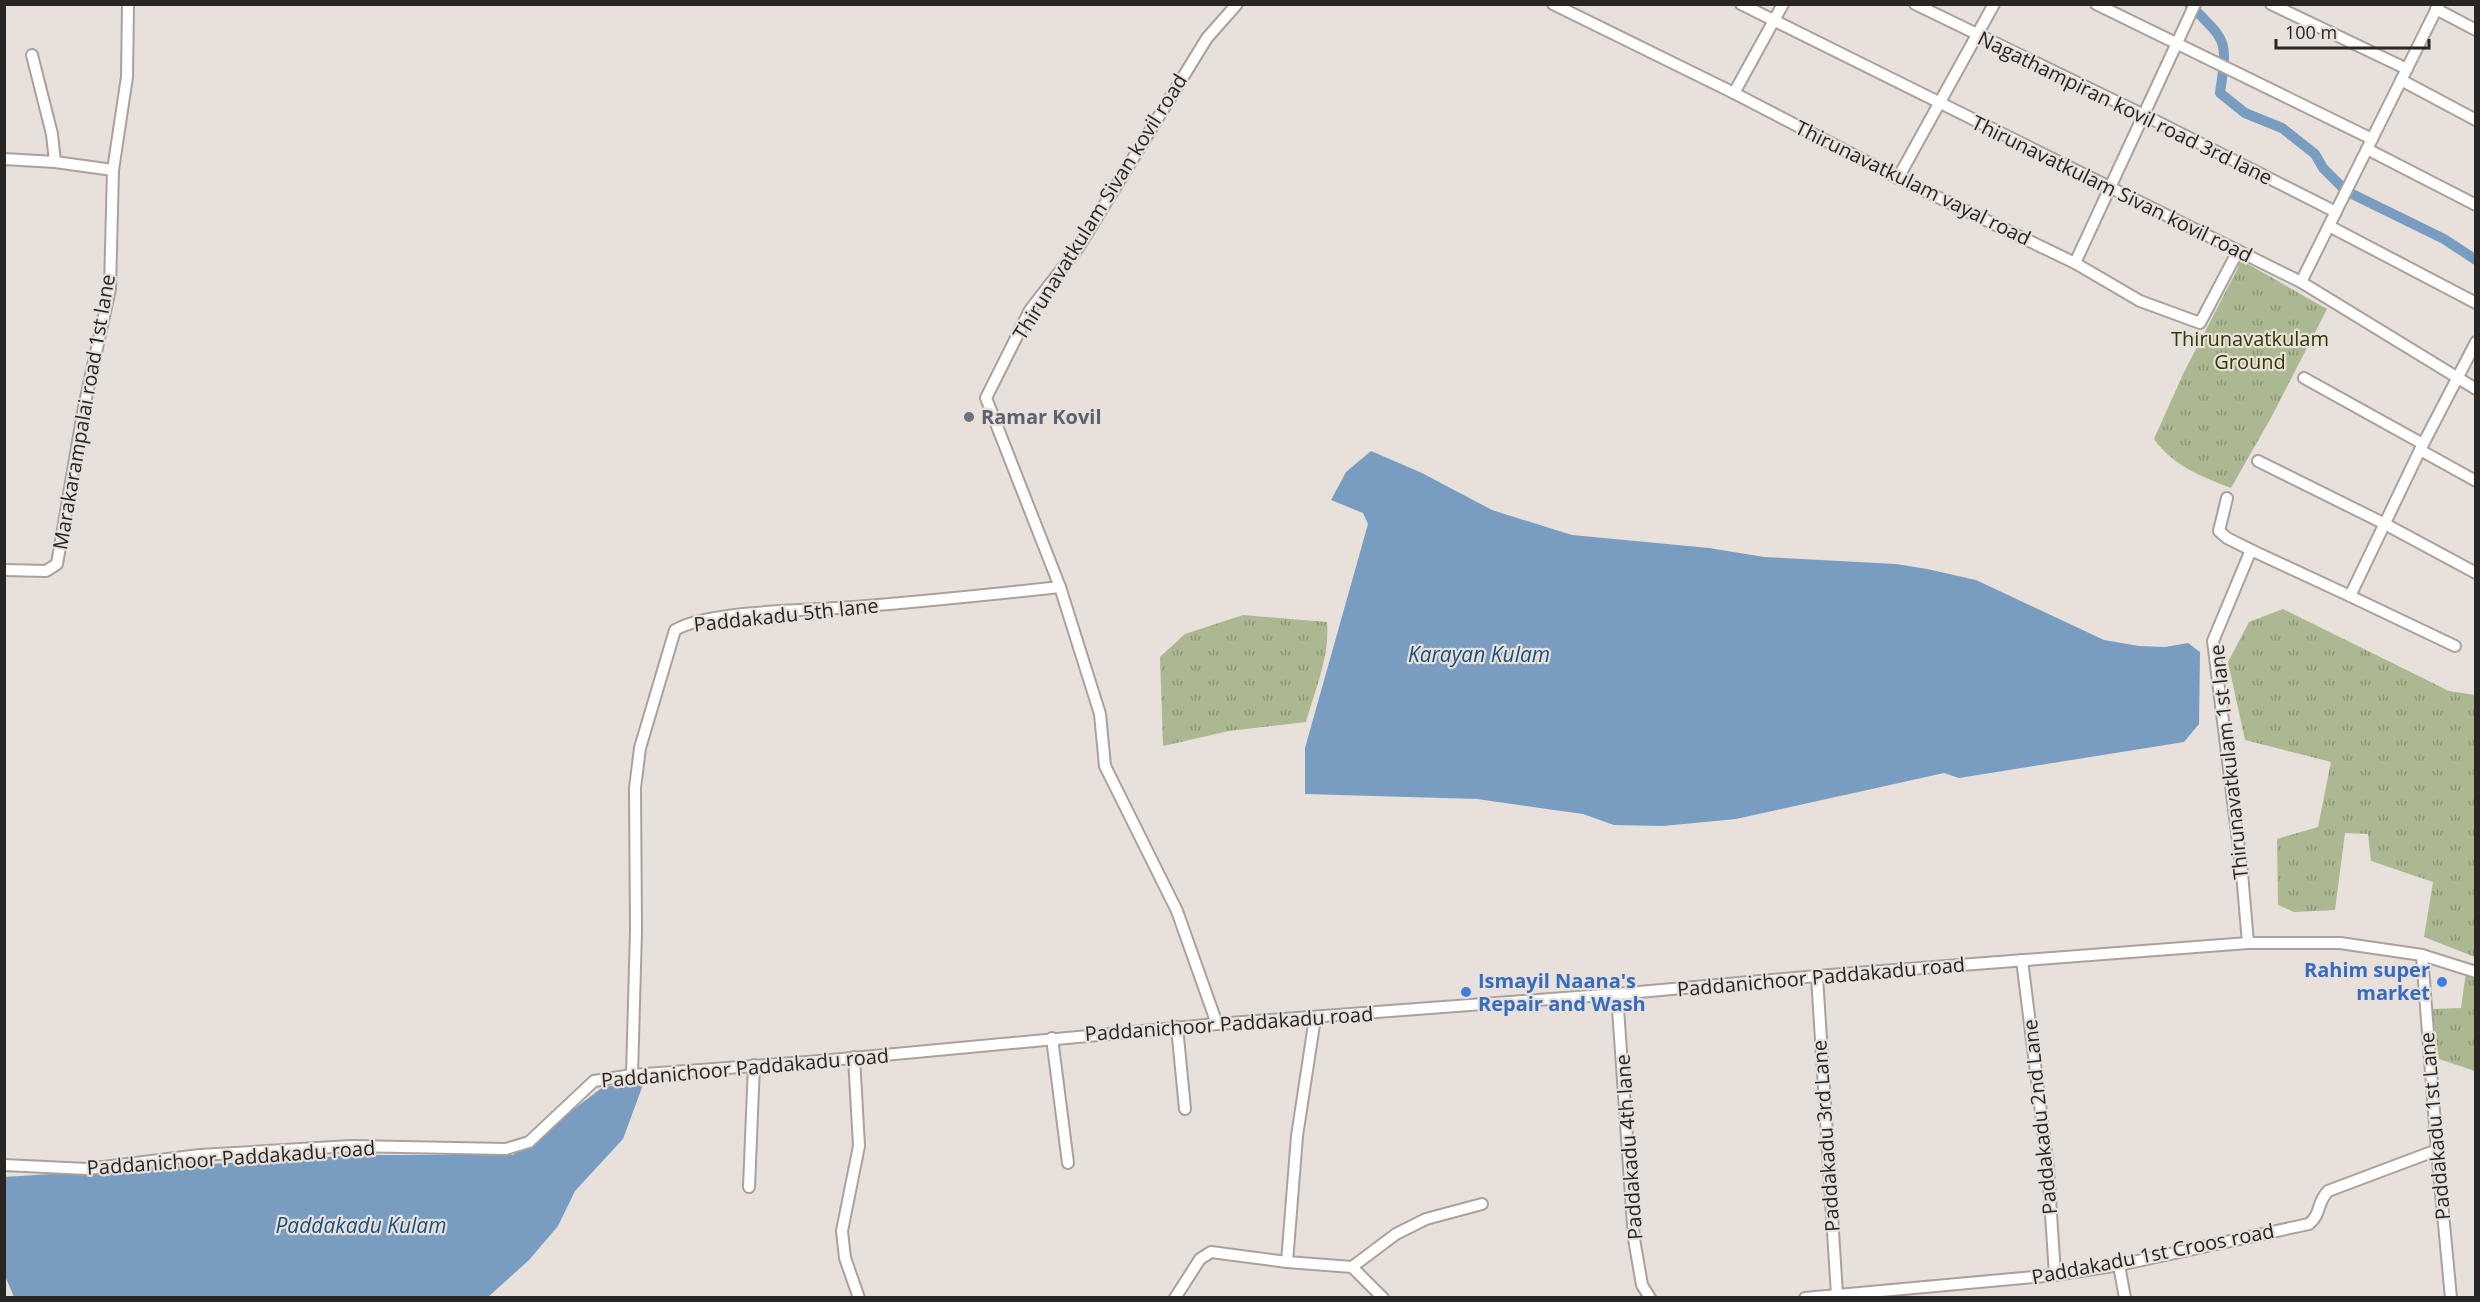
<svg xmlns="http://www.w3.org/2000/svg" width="2480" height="1302" viewBox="0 0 2480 1302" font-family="'Open Sans',sans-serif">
	<defs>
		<pattern id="grass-tufts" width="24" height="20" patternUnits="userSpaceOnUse" patternTransform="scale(1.5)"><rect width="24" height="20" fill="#acb892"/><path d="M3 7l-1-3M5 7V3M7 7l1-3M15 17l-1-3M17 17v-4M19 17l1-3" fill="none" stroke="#8c9577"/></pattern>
	</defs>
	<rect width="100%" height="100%" fill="#e8e0da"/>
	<g fill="url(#grass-tufts)">
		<path d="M 2239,259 L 2327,309 L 2272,416 L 2231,488 C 2202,477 2172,465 2154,439 L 2184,372 L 2238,268 Z"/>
		<polygon points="2283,609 2449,691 2475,695 2475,957 2424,937 2433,882 2371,861 2368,834 2345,833 2335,910 2294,912 2278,905 2277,839 2318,827 2331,762 2245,740 2228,662 2249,622"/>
		<path d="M 1243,615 L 1327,622 C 1330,656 1315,690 1306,722 L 1229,731 L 1163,746 L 1160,657 L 1185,634 Z"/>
		<polygon points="2466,972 2475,976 2475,1071 2439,1059 2432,1009 2461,1008"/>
	</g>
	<g fill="#789dc0">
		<polygon points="1371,451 1422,473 1492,510 1572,535 1709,548 1764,557 1896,564 1927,569 1976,580 2104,640 2139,646 2165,647 2188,643 2200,652 2199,724 2184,742 1959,778 1944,773 1736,819 1663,826 1614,825 1583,814 1477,799 1305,794 1305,748 1368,524 1363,513 1331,500 1346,472"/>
		<polygon points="644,1082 623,1139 575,1191 558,1226 529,1260 488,1297 14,1297 5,1276 4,1177 357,1155 513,1155 603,1087"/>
	</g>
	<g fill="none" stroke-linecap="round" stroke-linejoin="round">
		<path stroke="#789dc0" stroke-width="10" d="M 2189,4 C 2227,42 2228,38 2220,93 L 2245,113 L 2282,128 L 2315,154 L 2323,168 L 2346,191 L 2444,239 L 2476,260"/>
		<g stroke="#a9a29c" stroke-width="14">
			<g id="minor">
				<polyline points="1553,4 1734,93 1898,178 2075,263 2140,301 2200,323 2238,251"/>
				<polyline points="1741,4 2301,282 2476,389"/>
				<polyline points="1915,4 2144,115 2336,212"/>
				<polyline points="2096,4 2372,139"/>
				<polyline points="2271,4 2407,69"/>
				<polyline points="2436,9 2476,30"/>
				<polyline points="32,55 52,134 55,162"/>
				<polyline points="2401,80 2476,120"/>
				<polyline points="1734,93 1783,4"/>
				<polyline points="2367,149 2476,205"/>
				<polyline points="4,159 55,162 113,170 110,289 84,407 57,564 46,571 4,570"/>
				<polyline points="113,170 127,77 128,4"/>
				<polyline points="1898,178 1994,4"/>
				<polyline points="2329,226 2476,303"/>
				<polyline points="2075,263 2195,4"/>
				<polyline points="2301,282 2439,4"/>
				<polyline points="2304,378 2423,444"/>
				<polyline points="2420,450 2476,481"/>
				<polyline points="2258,461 2385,524 2476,573"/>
				<polyline points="2227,498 2219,531 2227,538 2251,550"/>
				<polyline points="2350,596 2455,646"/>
				<polyline points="2248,943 2242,873 2213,641 2251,550 2350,596 2420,450 2476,342"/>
				<polyline points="2422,955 2437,1150 2451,1298"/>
				<polyline points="2022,960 2048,1168 2055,1275"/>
				<polyline points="1817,976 1837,1295"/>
				<polyline points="1617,994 1634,1239 1642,1285 1650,1298"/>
				<polyline points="1315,1018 1297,1136 1287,1262 1352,1267 1383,1298"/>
				<polyline points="1217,1024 1177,911 1105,766 1100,714 1060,587 986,398 1030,310 1078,248 1207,38 1237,4"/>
				<polyline points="1177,1027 1185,1109"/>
				<polyline points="1052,1038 1068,1163"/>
				<polyline points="854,1057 859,1146 842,1231 845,1258 859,1298"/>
				<path d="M 632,1075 L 636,931 L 635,788 L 640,748 L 675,630 C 708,611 796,611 837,608 C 912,603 986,595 1060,587"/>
				<polyline points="4,1165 87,1169 200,1155 351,1146 506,1149 529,1142 594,1081 632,1075 820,1061 1217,1024 1617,994 1817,976 2248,943 2340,943 2422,955 2476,972"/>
				<polyline points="749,1187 754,1065"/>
				<polyline points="2119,1265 2125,1298"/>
				<polyline points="1352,1267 1396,1234 1426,1219 1482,1204"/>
				<polyline points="1175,1298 1200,1259 1211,1252 1287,1262"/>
				<path d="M 1805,1298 L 2055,1275 L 2119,1265 L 2309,1224 C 2322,1213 2316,1204 2328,1191 L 2437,1150"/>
			</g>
		</g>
		<use href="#minor" stroke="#fff" stroke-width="10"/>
	</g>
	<circle fill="#6b7280" stroke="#e8e0da" stroke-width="2" cx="969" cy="417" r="6"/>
	<g fill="#3f7fe0" stroke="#e8e0da" stroke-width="2">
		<circle cx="2442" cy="982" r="6"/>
		<circle cx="1466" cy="992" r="6"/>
	</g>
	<g text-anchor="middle" stroke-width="4.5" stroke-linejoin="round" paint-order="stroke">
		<g font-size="20" fill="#282523" stroke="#e8e0da">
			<text transform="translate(2125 108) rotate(26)" y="7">Nagathampiran kovil road 3rd lane</text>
			<text transform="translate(1913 183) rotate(26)" y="7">Thirunavatkulam vayal road</text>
			<text transform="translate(2112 189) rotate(26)" y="7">Thirunavatkulam Sivan kovil road</text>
			<text transform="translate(1100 207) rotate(-58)" y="7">Thirunavatkulam Sivan kovil road</text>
			<text transform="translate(84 412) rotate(-80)" y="7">Marakarampalai road 1st lane</text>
			<text transform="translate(786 615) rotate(-6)" y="7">Paddakadu 5th lane</text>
			<text transform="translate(2229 762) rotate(-96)" y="7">Thirunavatkulam 1st lane</text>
			<text transform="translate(1821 977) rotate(-5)" y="7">Paddanichoor Paddakadu road</text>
			<text transform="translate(1229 1024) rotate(-4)" y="7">Paddanichoor Paddakadu road</text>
			<text transform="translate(745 1068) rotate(-5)" y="7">Paddanichoor Paddakadu road</text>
			<text transform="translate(2040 1117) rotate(-96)" y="7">Paddakadu 2nd Lane</text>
			<text transform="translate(2435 1126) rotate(-95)" y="7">Paddakadu 1st Lane</text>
			<text transform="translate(1826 1136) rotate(-94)" y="7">Paddakadu 3rd Lane</text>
			<text transform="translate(1629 1147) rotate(-94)" y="7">Paddakadu 4th lane</text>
			<text transform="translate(231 1158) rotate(-4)" y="7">Paddanichoor Paddakadu road</text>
			<text transform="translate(2153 1254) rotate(-11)" y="7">Paddakadu 1st Croos road</text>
		</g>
		<g font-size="20" fill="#2e3a02" stroke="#e8e0da">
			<text x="2250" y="346">Thirunavatkulam<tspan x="2250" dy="23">Ground</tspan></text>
		</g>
		<g font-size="20" font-weight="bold" fill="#5b616d" stroke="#e8e0da" text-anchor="start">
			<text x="981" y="424">Ramar Kovil</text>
		</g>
		<g font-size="20" font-weight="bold" fill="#366cbe" stroke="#e8e0da" text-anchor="end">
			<text x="2430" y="977">Rahim super<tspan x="2430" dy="23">market</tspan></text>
			<text x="1478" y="988" text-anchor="start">Ismayil Naana's<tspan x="1478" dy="23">Repair and Wash</tspan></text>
		</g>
		<g font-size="21" font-style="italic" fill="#17507e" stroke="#e8e0da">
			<text x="1479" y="662">Karayan Kulam</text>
			<text x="361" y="1233">Paddakadu Kulam</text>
		</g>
	</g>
	<rect width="2480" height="1302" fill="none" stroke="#282523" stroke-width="12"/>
	<path d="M2276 39v9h153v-9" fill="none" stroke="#282523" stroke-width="3"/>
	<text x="2285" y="39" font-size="18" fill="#282523" stroke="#e8e0da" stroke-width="4.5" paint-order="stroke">100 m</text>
</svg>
